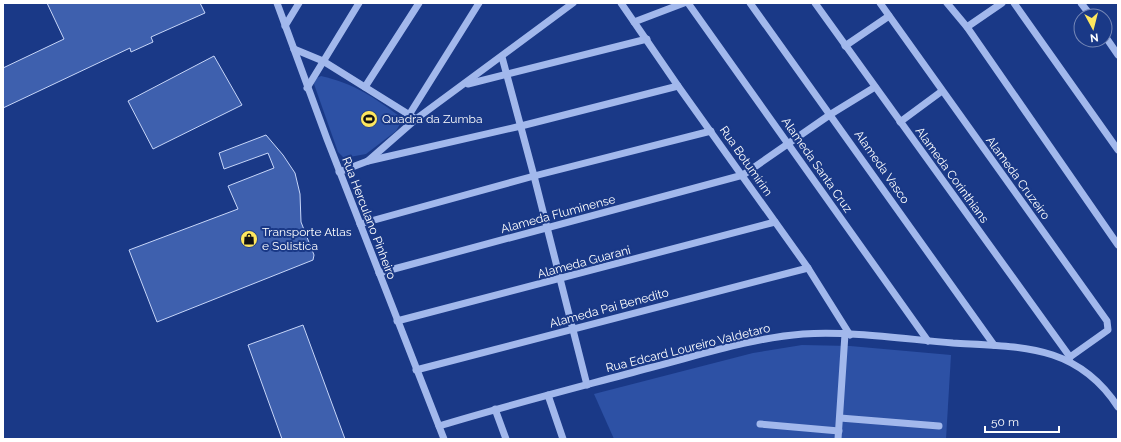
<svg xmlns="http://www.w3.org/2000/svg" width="1121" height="442" viewBox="0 0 1121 442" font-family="Raleway,sans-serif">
	<rect width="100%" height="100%" fill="#1a3987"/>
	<g fill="#2d51a5">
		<path d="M 321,76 C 355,84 374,97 403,119 L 396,131 L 366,154 L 344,158 L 338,152 L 314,84 L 315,79 Z"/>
		<polygon points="802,345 850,346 951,355 946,439 614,439 594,394 753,353"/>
	</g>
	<g fill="#3e60ae" stroke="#c7d6f9">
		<polygon points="47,3 200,3 205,13 151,37 153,42 131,52 130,48 3,108 3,68 64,39"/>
		<polygon points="214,56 242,105 153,149 128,101"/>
		<polygon points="266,135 283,155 295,173 300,194 301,222 314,255 313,260 157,322 129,250 238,209 228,186 274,168 268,153 224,169 219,153"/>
		<polygon points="303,325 345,439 282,439 248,345"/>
	</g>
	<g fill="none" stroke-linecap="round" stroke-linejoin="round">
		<g stroke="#a2b8ec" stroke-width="7">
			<polyline points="277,3 327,139 444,439"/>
			<polyline points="621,3 678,86 808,268 850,335"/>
			<polyline points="688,3 928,341"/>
			<polyline points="750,3 994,345"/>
			<polyline points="815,3 1070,357 1069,360"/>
			<polyline points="880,3 1107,321 1108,330 1070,357"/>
			<polyline points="947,3 967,27 1118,245"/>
			<polyline points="1014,3 1118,150"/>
			<polyline points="1081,3 1091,16"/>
			<polyline points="634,22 684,3"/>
			<polyline points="285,26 299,3"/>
			<polyline points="967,27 1002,3"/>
			<polyline points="1105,36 1118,55"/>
			<polyline points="845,46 889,16"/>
			<polyline points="294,49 323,61 416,119"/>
			<polyline points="502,57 534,176 587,385"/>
			<polyline points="468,84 647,39"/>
			<polyline points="365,87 419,3"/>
			<polyline points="307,88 359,3"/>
			<polyline points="409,115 479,3"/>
			<polyline points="900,122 942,91"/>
			<polyline points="368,161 521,126 678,86"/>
			<polyline points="339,172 368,161 416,119 573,3"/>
			<polyline points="360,224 534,176 711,131"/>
			<polyline points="379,273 743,175 831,114 875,87"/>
			<polyline points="397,321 775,222"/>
			<polyline points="416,370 808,268"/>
			<polyline points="548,395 563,439"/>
			<polyline points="495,409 506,439"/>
			<polyline points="840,418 939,426"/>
			<polyline points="760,424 839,431"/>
			<path d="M 439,426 C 508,405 579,387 649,368 C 700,355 751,338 803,334 C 853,331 904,339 953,343 C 1021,347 1077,344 1118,407"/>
			<polyline points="838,439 845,334"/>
		</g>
	</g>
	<defs>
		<g id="stadium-disc" transform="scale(0.9)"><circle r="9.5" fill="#fee75e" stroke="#1a3987"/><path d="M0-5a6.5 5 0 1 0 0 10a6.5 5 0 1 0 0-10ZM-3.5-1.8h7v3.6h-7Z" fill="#111"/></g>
		<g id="shop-disc" transform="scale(0.9)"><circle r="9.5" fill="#fee75e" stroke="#1a3987"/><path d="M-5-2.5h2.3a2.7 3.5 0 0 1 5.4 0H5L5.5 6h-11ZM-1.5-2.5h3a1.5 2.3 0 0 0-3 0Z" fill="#111"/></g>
	</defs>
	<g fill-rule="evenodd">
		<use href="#stadium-disc" x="369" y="119"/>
		<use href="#shop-disc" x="249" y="239"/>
	</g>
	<g text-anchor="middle" stroke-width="4" stroke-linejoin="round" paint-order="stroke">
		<g font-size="12" fill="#fff" stroke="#1a3987" text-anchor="start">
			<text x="382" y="123">Quadra da Zumba</text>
			<text x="262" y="236">Transporte Atlas<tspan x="262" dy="14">e Solistica</tspan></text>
		</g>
		<g font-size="12" fill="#fff" stroke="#1a3987">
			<text transform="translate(746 161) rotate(55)" y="4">Rua Botumirim</text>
			<text transform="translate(817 165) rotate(55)" y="4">Alameda Santa Cruz</text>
			<text transform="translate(882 167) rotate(55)" y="4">Alameda Vasco</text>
			<text transform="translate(952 175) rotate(54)" y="4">Alameda Corinthians</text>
			<text transform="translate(1018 178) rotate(54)" y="4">Alameda Cruzeiro</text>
			<text transform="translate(558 214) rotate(-15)" y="4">Alameda Fluminense</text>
			<text transform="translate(369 218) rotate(69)" y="4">Rua Herculano Pinheiro</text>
			<text transform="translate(584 262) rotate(-15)" y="4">Alameda Guarani</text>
			<text transform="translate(609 308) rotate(-15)" y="4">Alameda Pai Benedito</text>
			<text transform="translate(688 348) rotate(-14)" y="4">Rua Edcard Loureiro Valdetaro</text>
		</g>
	</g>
	<rect width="1121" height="442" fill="none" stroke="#ffffff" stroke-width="8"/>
	<g transform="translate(1093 28) rotate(173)"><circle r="19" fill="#1a3987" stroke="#7688b7"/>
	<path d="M0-3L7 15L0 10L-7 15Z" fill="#fee75e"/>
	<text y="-6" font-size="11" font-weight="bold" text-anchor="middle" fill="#ffffff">N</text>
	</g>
	<path d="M985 426v6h74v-6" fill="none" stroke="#ffffff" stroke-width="2"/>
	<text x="991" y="426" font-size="12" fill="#ffffff" stroke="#1a3987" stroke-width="3" paint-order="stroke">50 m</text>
</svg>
